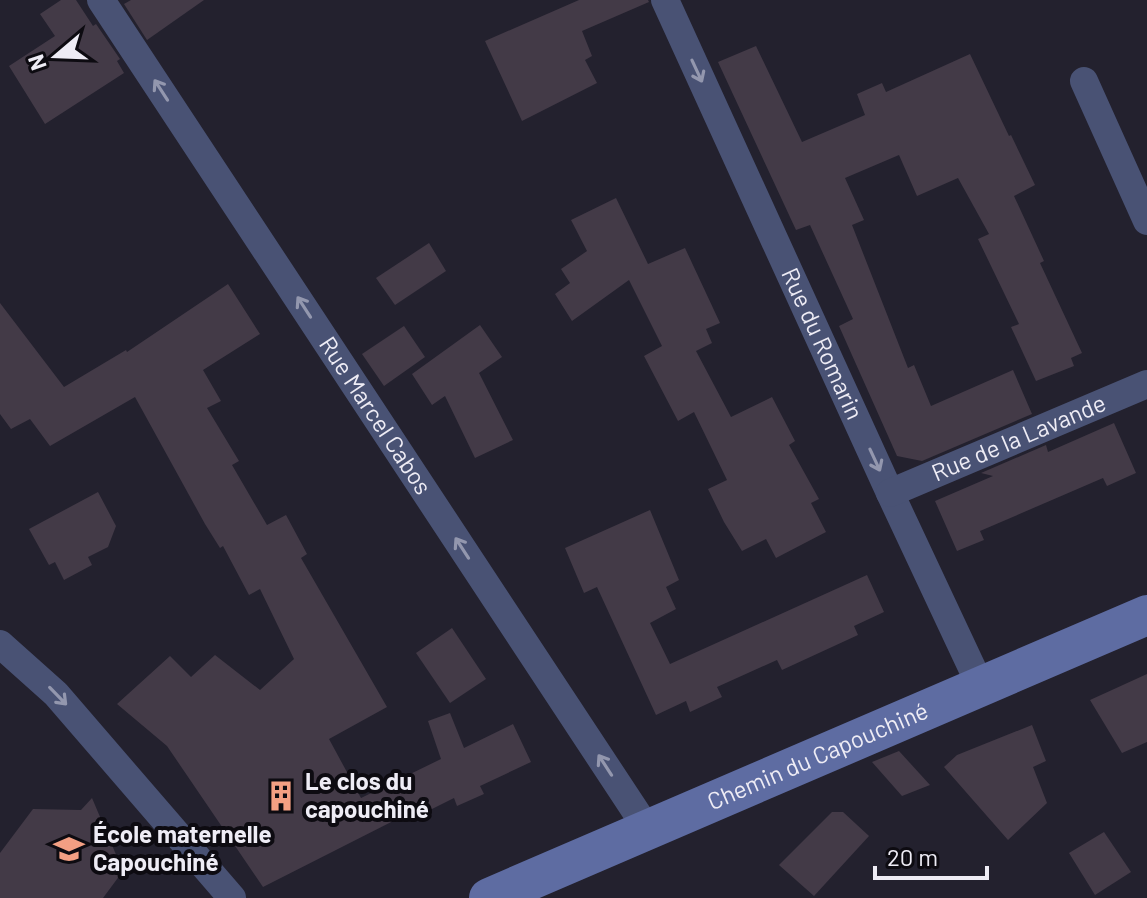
<svg xmlns="http://www.w3.org/2000/svg" width="1147" height="898" viewBox="0 0 1147 898" font-family="Barlow,sans-serif">
	<rect width="100%" height="100%" fill="#23212e"/>
	<g fill="#433a47">
		<polygon points="61,0 76,0 93,26 96,24 120,59 117,61 124,73 45,124 9,66 55,36 40,14"/>
		<polygon points="131,0 204,0 147,40 124,4"/>
		<polygon points="579,0 648,0 649,2 582,31 592,56 585,60 597,83 522,121 485,41"/>
		<polygon points="756,46 802,142 865,115 857,94 882,83 886,92 970,54 1009,136 1011,135 1035,185 1014,196 1044,261 1040,263 1082,353 1071,358 1074,366 1036,381 1011,327 1019,324 978,239 989,234 958,178 917,196 899,155 845,178 864,220 852,225 908,368 914,365 931,406 1013,370 1032,414 922,461 897,456 839,326 853,319 810,225 796,230 718,62"/>
		<polygon points="616,198 648,264 685,248 720,323 706,329 712,343 696,351 731,417 772,397 795,441 789,445 819,499 811,503 826,532 776,558 766,539 742,551 724,522 708,489 727,480 694,412 678,421 644,356 662,346 629,280 572,321 555,294 570,283 561,269 587,251 571,220"/>
		<polygon points="429,243 446,271 395,305 376,278"/>
		<polygon points="228,284 260,334 203,370 221,401 207,408 239,461 232,465 267,525 286,515 307,554 301,558 387,707 329,739 361,798 441,759 428,721 450,713 464,748 513,724 531,762 480,786 484,794 457,806 454,798 408,821 405,815 263,887 167,746 117,704 170,656 191,677 215,655 260,690 294,659 260,589 249,595 223,546 220,548 205,524 135,397 50,446 30,419 11,429 0,414 0,303 64,387 126,350 127,352"/>
		<polygon points="480,325 502,357 479,373 513,440 475,458 445,396 432,405 412,374"/>
		<polygon points="404,326 425,357 384,386 362,354"/>
		<polygon points="1114,423 1136,473 1107,486 1103,478 980,531 984,540 957,551 935,501 993,476 981,473 1046,445 1048,452"/>
		<polygon points="98,492 116,526 108,547 88,557 92,565 64,580 55,562 49,565 29,529"/>
		<polygon points="650,510 679,580 666,587 676,609 650,623 670,664 867,575 884,612 854,626 858,635 782,670 777,660 717,687 722,697 690,712 686,701 656,715 597,587 584,593 565,548"/>
		<polygon points="452,628 486,679 450,703 416,653"/>
		<polygon points="1147,674 1147,742 1122,753 1090,700"/>
		<polygon points="1032,725 1046,761 1033,767 1047,803 1008,840 944,767 957,755"/>
		<polygon points="899,751 930,785 902,796 872,762"/>
		<polygon points="92,798 123,871 103,898 0,898 0,853 33,809 81,810"/>
		<polygon points="832,812 843,812 869,836 814,896 779,865"/>
		<polygon points="1104,832 1131,872 1095,895 1069,853"/>
	</g>
	<g fill="none" stroke-linecap="round" stroke-linejoin="round">
		<g stroke="#495274" stroke-width="28">
			<path id="s1" d="M 101,0 L 648,830"/>
			<path id="s2" d="M 665,0 L 890,493 L 981,687"/>
			<polyline points="1084,81 1147,221"/>
			<path id="s3" d="M 890,493 L 1147,384"/>
			<polyline points="0,644 56,694 232,898"/>
		</g>
		<path stroke="#5e6ca2" stroke-width="40" id="s4" d="M 489,898 L 1147,615"/>
	</g>
	<defs><path id="oneway-shaft" d="M-6 0H5M1.5-3L5.5 0L1.5 3" fill="none" stroke-width="1.6" stroke-linecap="round" stroke-linejoin="round" transform="scale(2)"/></defs>
	<g stroke="#9397ae">
		<use href="#oneway-shaft" transform="translate(697 71) rotate(65)"/>
		<use href="#oneway-shaft" transform="translate(161 90) rotate(-123)"/>
		<use href="#oneway-shaft" transform="translate(304 307) rotate(-123)"/>
		<use href="#oneway-shaft" transform="translate(875 460) rotate(65)"/>
		<use href="#oneway-shaft" transform="translate(462 548) rotate(-123)"/>
		<use href="#oneway-shaft" transform="translate(58 696) rotate(46)"/>
		<use href="#oneway-shaft" transform="translate(605 765) rotate(-123)"/>
	</g>
	<defs>
		<g id="building-bare" transform="scale(2.4)"><path d="M-4-6H4V6H1V3H-1V6H-4ZM-2.5-4.3h1.7v1.8h-1.7ZM.8-4.3h1.7v1.8H.8ZM-2.5-1h1.7V.8h-1.7ZM.8-1h1.7V.8H.8Z" fill="#f39f83" stroke="#0d0b11" stroke-width="2.5" paint-order="stroke"/></g>
		<g id="school-bare" transform="scale(2.4)"><path d="M0-5L7-2L0 1L-7-2ZM-4 1L0 2.5L4 1V4Q0 6-4 4Z" fill="#f39f83" stroke="#0d0b11" stroke-width="2.5" paint-order="stroke"/></g>
	</defs>
	<g fill-rule="evenodd">
		<use href="#building-bare" x="281" y="796"/>
		<use href="#school-bare" x="69" y="849"/>
	</g>
	<g text-anchor="middle" stroke-width="8" stroke-linejoin="round" paint-order="stroke">
		<g font-size="24" fill="#eeecf5" stroke="#0d0b11">
			<text dy="8" stroke="none"><textPath href="#s2" startOffset="378">Rue du Romarin</textPath></text>
			<text dy="8" stroke="none"><textPath href="#s1" startOffset="498">Rue Marcel Cabos</textPath></text>
			<text dy="8" stroke="none"><textPath href="#s3" startOffset="140">Rue de la Lavande</textPath></text>
			<text dy="8" stroke="none"><textPath href="#s4" startOffset="358">Chemin du Capouchiné</textPath></text>
		</g>
		<g font-size="24" font-weight="bold" fill="#eeecf5" stroke="#0d0b11" text-anchor="start">
			<text x="305" y="790">Le clos du<tspan x="305" dy="28">capouchiné</tspan></text>
			<text x="93" y="843">École maternelle<tspan x="93" dy="28">Capouchiné</tspan></text>
		</g>
	</g>
	<g transform="translate(56 56) rotate(251)" stroke="#0d0b11" stroke-width="6" paint-order="stroke">
	<path d="M0-6L14 30L0 20L-14 30Z" fill="#eeecf5"/>
	<text y="-12" font-size="22" font-weight="bold" text-anchor="middle" fill="#eeecf5">N</text>
	</g>
	<path d="M875 866v12h112v-12" fill="none" stroke="#eeecf5" stroke-width="4"/>
	<text x="887" y="866" font-size="24" fill="#eeecf5" stroke="#0d0b11" stroke-width="6" paint-order="stroke">20 m</text>
</svg>
